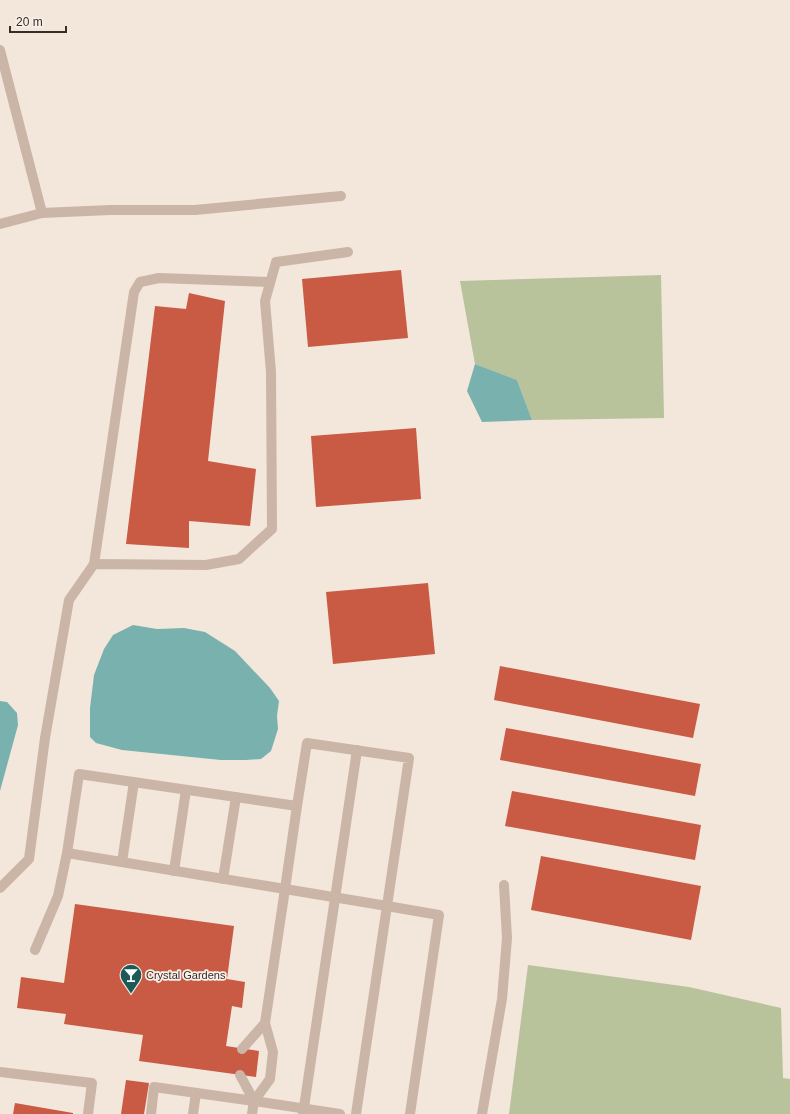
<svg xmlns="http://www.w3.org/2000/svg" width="790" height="1114" viewBox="0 0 790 1114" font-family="Helvetica,sans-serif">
	<rect width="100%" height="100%" fill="#f3e6db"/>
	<g fill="#b8c29b">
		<polygon points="661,275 664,418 532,420 517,380 475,364 460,281"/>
		<polygon points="528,965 689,987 781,1008 783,1078 790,1079 790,1114 509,1114"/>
	</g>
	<g fill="#79b1af">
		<polygon points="475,364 517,380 532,420 482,422 467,391"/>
		<polygon points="133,625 157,629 184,628 205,632 235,651 270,688 279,701 277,716 278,729 271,751 261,759 246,760 221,760 122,750 96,743 90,737 90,708 94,675 104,649 113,635"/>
		<polygon points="0,701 7,702 17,713 18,725 0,791"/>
	</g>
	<g fill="#c95a43">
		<polygon points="401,270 408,338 308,347 302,279"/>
		<polygon points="189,293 225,301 208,461 256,469 250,526 189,521 189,548 126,544 155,306 186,309"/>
		<polygon points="416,428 421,499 316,507 311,436"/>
		<polygon points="428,583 435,654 333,664 326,592"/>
		<polygon points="500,666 700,704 693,738 494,700"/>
		<polygon points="506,728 701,764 695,796 500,760"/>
		<polygon points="512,791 701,825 695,860 505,826"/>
		<polygon points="541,856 701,886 691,940 531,910"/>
		<polygon points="75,904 234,926 227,979 245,982 242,1008 232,1006 226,1046 259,1051 256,1077 139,1061 143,1035 64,1024 66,1014 17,1008 21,977 64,983"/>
		<polygon points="126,1080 149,1083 144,1114 121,1114"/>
		<polygon points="15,1103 73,1113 73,1114 13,1114"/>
	</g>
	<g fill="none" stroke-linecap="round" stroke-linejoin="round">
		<g stroke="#cbb5a7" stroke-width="10">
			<polyline points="0,50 42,213 110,210 195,210 341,196"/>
			<polyline points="0,224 42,213"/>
			<polyline points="94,564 134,292 140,282 159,278 270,282"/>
			<polyline points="297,806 285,889 387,906 356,1114"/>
			<polyline points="67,853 285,889 265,1023 242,1049"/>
			<polyline points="122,862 134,782"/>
			<polyline points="174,871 186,790"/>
			<polyline points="223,879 236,797"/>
			<polyline points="0,888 29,859 45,738 69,600 94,564 206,565 239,559 272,529 271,372 265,301 276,262 348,252"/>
			<polyline points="35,950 58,896 67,853 79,774 297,806 307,743 409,758 387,906 439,915 410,1114"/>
			<polyline points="0,1072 92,1083 88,1114"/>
			<polyline points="254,1101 340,1114"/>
			<polyline points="151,1114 154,1087 254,1101 240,1075"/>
			<polyline points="193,1114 196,1093"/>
			<polyline points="252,1114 254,1101 270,1079 273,1052 265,1023"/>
			<polyline points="303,1114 357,750"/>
			<polyline points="482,1114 502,999 507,938 504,885"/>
		</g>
	</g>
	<defs>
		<g id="bar-pin" transform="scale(1.15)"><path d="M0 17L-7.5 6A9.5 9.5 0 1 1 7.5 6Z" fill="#1c5a5a" stroke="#faf0e8"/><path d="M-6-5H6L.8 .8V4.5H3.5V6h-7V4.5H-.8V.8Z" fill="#fff"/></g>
	</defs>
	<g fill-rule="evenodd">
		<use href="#bar-pin" x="131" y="975"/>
	</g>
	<g text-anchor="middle" stroke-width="3.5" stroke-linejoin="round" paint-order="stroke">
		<g font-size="11" fill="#372c28" stroke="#faf0e8" text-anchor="start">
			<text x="146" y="979">Crystal Gardens</text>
		</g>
	</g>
	<path d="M10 26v6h56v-6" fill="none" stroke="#372c28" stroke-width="2"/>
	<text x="16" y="26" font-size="12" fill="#372c28" stroke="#faf0e8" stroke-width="3" paint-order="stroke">20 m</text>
</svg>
